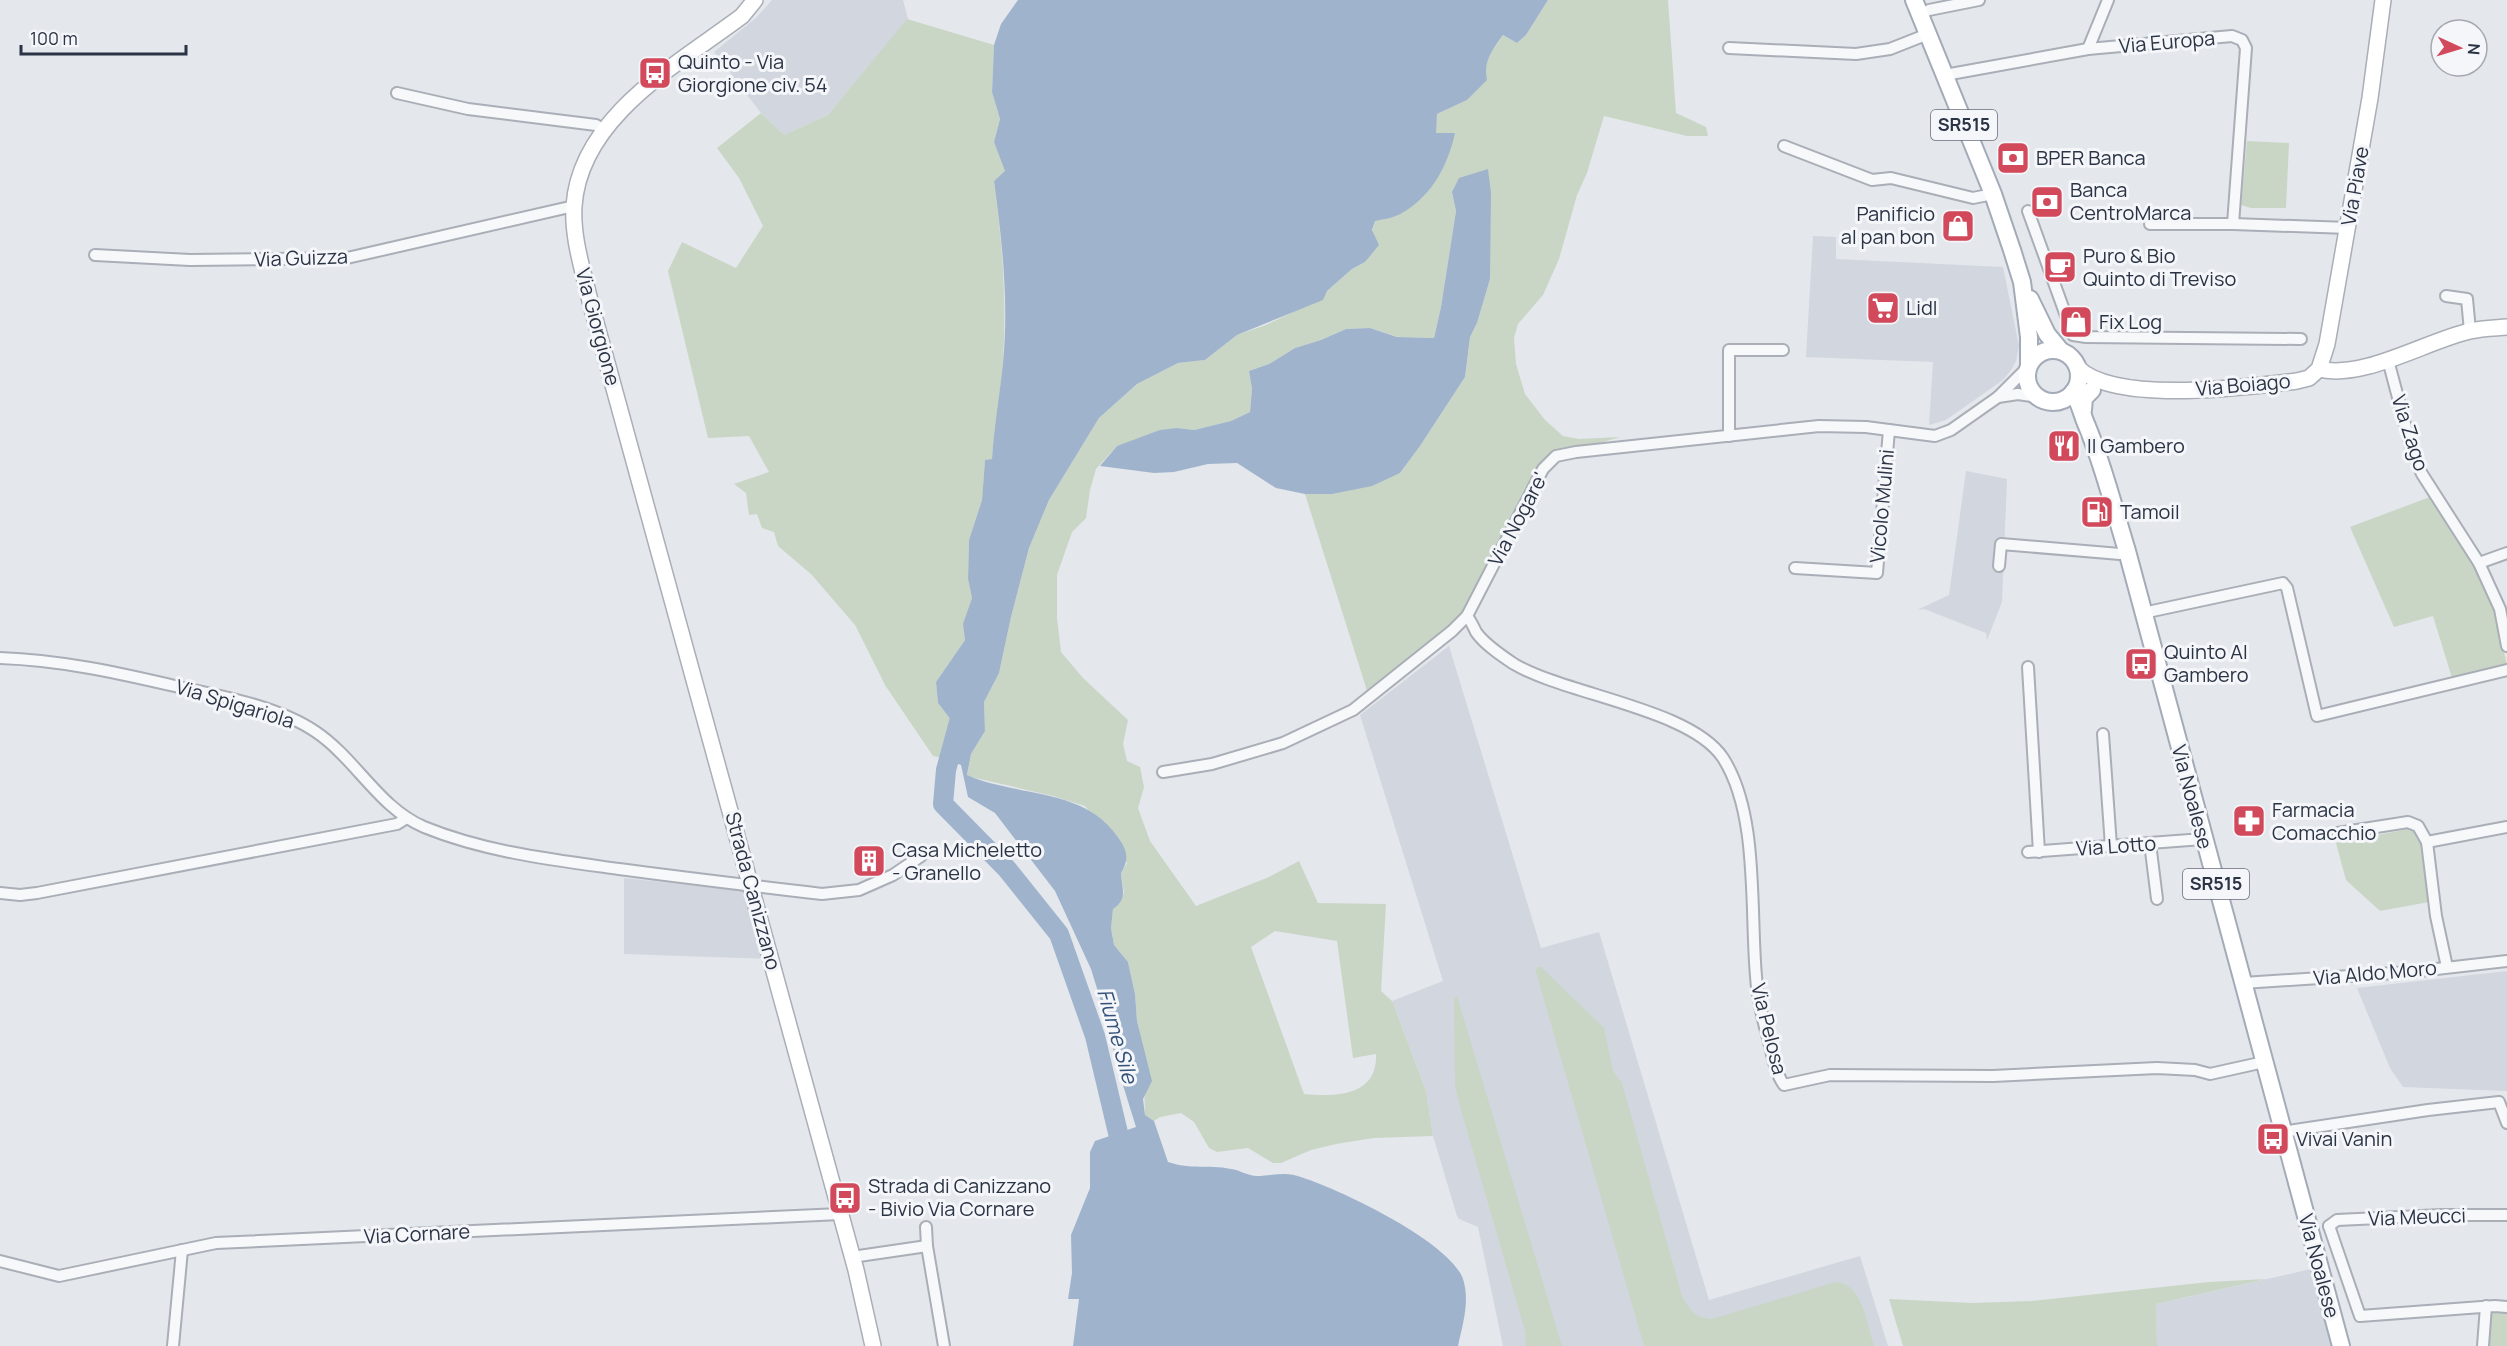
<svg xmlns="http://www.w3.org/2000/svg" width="2507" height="1346" viewBox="0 0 2507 1346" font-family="Manrope,sans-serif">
	<rect width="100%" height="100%" fill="#e4e7ec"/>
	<g fill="#d2d6de">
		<polygon points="772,0 903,0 908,19 828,115 784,135 761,113 714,52 757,17"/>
		<polygon points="1813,236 1836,237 1836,259 2003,267 2019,346 2016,361 2011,370 2003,380 1946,420 1929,425 1933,362 1806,357"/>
		<polygon points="1966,471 2007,479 2002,602 1987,640 1986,633 1924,609 1917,610 1949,595"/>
		<polygon points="1449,646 1541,948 1599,932 1709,1300 1860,1256 1888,1346 1503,1346 1478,1227 1459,1219 1457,1216 1433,1136 1426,1091 1392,1001 1443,981 1360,715"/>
		<polygon points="624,878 745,891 768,959 624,954"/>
		<polygon points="2507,971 2507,1091 2403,1087 2390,1068 2357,988"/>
		<polygon points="2311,1269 2332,1346 2157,1346 2156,1304"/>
	</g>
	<g fill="#c9d6c5" fill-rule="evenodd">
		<path d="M 1548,0 L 1668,0 L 1676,113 L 1706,127 L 1708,136 L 1687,136 L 1604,116 L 1587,173 L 1577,195 L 1559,259 L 1543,295 L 1518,324 L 1514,338 L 1516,364 L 1525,394 L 1545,420 L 1563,436 L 1579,439 L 1620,437 L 1559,455 L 1473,608 L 1369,697 L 1305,494 L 1332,494 L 1400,473 L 1420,446 L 1465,377 L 1470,337 L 1477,323 L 1490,279 L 1452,192 L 1456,211 L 1441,307 L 1434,338 L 1398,337 L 1370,328 L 1346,329 L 1321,340 L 1295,348 L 1269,364 L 1249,371 L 1252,389 L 1250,412 L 1231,421 L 1194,430 L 1177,428 L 1117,446 L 1096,469 L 1090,490 L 1086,518 L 1072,532 L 1057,575 L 1057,618 L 1061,652 L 1083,678 L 1128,720 L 1123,744 L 1127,761 L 1140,767 L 1144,787 L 1138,808 L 1150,841 L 1196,906 L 1269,877 L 1299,861 L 1318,903 L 1386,904 L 1381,991 L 1392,1001 L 1426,1091 L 1433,1136 L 1374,1138 L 1336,1144 L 1311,1150 L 1281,1163 L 1273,1163 L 1248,1148 L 1217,1152 L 1209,1148 L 1194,1122 L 1181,1113 L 1160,1117 L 1154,1121 L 1145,1115 L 1143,1049 L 1137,1021 L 1135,994 L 1128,962 L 1114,945 L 1111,928 L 1113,909 L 1124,893 L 1121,873 L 1127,863 L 1085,806 L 1053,796 L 967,776 L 971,754 L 985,731 L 984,702 L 999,673 L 1011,617 L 1029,548 L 1049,500 L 1099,418 L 1137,384 L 1178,363 L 1205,360 L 1237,335 L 1266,325 L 1291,313 L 1327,291 L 1352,269 L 1365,262 L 1375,220 L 1388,218 L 1455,134 L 1435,133 L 1437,114 L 1467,100 L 1485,71 L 1489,55 L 1503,35 L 1517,43 L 1526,35 ZM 1275,931 L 1337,941 L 1353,1058 L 1376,1054 C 1378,1097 1334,1097 1304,1094 L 1251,947 Z"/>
		<path d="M 907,19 L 994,45 L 992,92 L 1000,119 L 994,142 L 1006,171 L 994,181 C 1002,240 1007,300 1003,359 C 1001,392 994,426 992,459 L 985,460 L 982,500 L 969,540 L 968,579 L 972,598 L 964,624 L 965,640 L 936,682 L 938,703 L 958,729 L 952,740 L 944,744 L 942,758 L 933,756 L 885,685 L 855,625 L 811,574 L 778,546 L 774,532 L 762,528 L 757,514 L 749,515 L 746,493 L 734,484 L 769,472 L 749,436 L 708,438 L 668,271 L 682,242 L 736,268 L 763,226 L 739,178 L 717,148 L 761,113 L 784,135 L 828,115 Z"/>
		<polygon points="2247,141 2289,143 2286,208 2251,208 2241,205"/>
		<polygon points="2430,497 2470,559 2492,605 2507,664 2452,678 2433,616 2394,627 2350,527"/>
		<polygon points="2419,827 2429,902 2380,911 2346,880 2336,843"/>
		<path d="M 1537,967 L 1541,967 L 1604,1028 L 1613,1071 L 1622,1083 L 1682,1296 C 1689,1309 1696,1319 1712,1319 L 1836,1282 C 1863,1284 1867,1325 1874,1346 L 1644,1346 L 1536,972 Z"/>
		<polygon points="1457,996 1562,1346 1526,1346 1525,1331 1459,1103 1455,1085 1454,999"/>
		<polygon points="2266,1279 2156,1304 2157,1346 1903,1346 1889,1299 1972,1303 2032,1301 2209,1282"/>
		<polygon points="2489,1309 2507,1311 2507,1346 2485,1346"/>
	</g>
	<g fill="#9fb4cc">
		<path d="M 1018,0 L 1548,0 L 1526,35 L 1517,43 L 1503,35 C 1492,50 1483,62 1487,80 L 1467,100 L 1437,114 L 1436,133 L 1455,133 C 1448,165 1432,196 1402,213 C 1394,218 1384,219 1375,221 L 1372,230 L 1379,245 L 1365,262 L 1352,269 L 1327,291 L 1323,300 L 1237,335 L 1205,360 L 1178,363 L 1137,384 L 1099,418 L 1049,500 L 1029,548 L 1011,617 L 999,673 L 984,702 L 985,731 L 971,754 L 967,775 C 1016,797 1083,787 1117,836 C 1127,850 1130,858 1121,873 C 1122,889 1128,899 1113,909 L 1111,928 L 1114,945 L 1128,962 L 1135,994 L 1137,1021 L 1152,1081 L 1143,1099 L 1145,1115 L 1154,1121 L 1168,1162 C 1192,1170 1207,1164 1231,1169 C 1240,1170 1248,1176 1257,1176 C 1269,1176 1282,1172 1294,1175 C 1332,1185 1450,1241 1463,1279 C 1470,1301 1463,1323 1458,1346 L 1073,1346 L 1079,1299 L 1068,1299 L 1072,1273 L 1071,1235 L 1090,1188 L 1090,1152 L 1095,1141 L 1136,1127 L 1117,1066 L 1107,1021 L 1091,969 L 1055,891 L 995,813 L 968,797 L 961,765 L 942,758 L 944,744 L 952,740 L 958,729 L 938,703 L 936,682 L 965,640 L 963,624 L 972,598 L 968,579 L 969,540 L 982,500 L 985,460 L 992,459 C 994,426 1000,394 1003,362 C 1009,303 1002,240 994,181 L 1005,171 L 994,142 L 1000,119 L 992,92 L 994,45 L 1001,24 Z"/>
		<polygon points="1488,169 1491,193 1490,279 1477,323 1470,337 1465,377 1420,446 1400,473 1372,486 1332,494 1305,494 1276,488 1237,463 1208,464 1174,472 1154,473 1100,466 1117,446 1160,430 1177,428 1194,430 1231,421 1250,412 1252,389 1249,371 1269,364 1295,348 1321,340 1346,329 1370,328 1397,337 1434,338 1441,307 1456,211 1452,192 1459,178"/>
	</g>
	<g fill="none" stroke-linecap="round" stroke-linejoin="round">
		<polyline stroke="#9fb4cc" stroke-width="20" points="964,704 946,770 943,804 1007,869 1059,934 1095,1036 1124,1158"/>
		<g stroke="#a9aeb7" stroke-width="14">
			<g id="street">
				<polyline points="1920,14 1929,10 1979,0"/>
				<polyline points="1729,48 1856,54 1890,49 1928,34"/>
				<polyline points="2088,49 2108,0"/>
				<polyline points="1945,75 2088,49 2232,36 2242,40 2246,48 2233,224"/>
				<polyline points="397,93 468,109 596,125 603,129"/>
				<polyline points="1784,146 1872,180 1891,178 1973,198 1993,194"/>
				<polyline points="2028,211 2073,335 2086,337 2301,339"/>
				<polyline points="2150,224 2233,224 2348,228"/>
				<polyline points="95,255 190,260 347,258 574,206"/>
				<polyline points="2446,296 2467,299 2470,331"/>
				<polyline points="2388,360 2413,454 2422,474 2479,563 2500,609 2507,646"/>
				<polyline points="1998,397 2018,394 2038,397"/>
				<polyline points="1729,436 1729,350 1783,350"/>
				<polyline points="2479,563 2507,553"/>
				<polyline points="1999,566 2001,544 2120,554 2127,551"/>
				<polyline points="1795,568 1877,573 1889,430"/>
				<polyline points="2143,613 2283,583 2287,588 2317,716 2507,670"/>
				<path d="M 1467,616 C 1471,621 1473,626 1476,632 C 1484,644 1502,656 1514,664 C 1567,695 1691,709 1723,758 C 1759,814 1750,910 1756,976 C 1757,997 1762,1017 1768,1038 C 1772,1053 1775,1073 1784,1085 L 1830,1075 L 1993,1076 L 2157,1068 L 2195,1070 L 2210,1074 L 2264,1062"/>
				<path d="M 0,658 C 61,660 119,673 179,687 C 222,696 280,707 316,732 C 356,759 379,808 424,827 C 485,852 554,860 619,869 C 686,878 754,886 822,894 L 859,890 L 893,875 L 921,856"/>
				<polyline points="2028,667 2039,852"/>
				<polyline points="2103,734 2111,846"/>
				<polyline points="1163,772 1212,764 1283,743 1353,710 1452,631 1467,616 1543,469 1556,456 1576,452 1819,426 1866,427 1935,436 1951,430 1998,397 2028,367"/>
				<polyline points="2338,833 2408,822 2418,826 2427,842 2436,916 2447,967"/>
				<polyline points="2427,842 2507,827"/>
				<polyline points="2150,843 2157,899"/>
				<polyline points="2028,852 2203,839"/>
				<polyline points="0,893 20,895 37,893 397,824 405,819"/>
				<polyline points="2243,983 2410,972 2507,961"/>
				<polyline points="2282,1132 2428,1110 2499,1102 2507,1123"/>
				<polyline points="2329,1226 2360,1316 2495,1306 2507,1307"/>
				<polyline points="2329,1226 2337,1220 2442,1215 2507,1215"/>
				<polyline points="926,1227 927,1246"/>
				<polyline points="852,1257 927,1246 944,1346"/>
				<polyline points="0,1261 59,1276 216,1243 840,1214"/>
				<polyline points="173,1346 182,1250"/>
				<polyline points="2483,1346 2486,1306"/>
			</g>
		</g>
		<g stroke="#a9aeb7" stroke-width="18">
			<g id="secondary">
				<path d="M 755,0 L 742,16 C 678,64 580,117 574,206 C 572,238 583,270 590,301 L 856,1270 L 873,1346"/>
				<path d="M 2077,367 C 2114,405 2246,387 2297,381 L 2309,378 L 2319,369 L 2327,344 L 2370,98 L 2383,0"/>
				<path d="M 2319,369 C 2363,380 2426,341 2470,331 C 2482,328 2495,328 2507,327"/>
			</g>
		</g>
		<g stroke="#a3abb8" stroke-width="20">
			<g id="primary">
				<polyline points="1914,0 1993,194 2012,250 2022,282 2029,337 2029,363"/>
				<polyline points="2030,299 2047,334 2061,351"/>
				<circle cx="2053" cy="376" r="26"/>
				<path d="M 2073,392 C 2080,403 2082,415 2087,426 C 2104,467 2114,509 2127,551 L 2341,1346"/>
				<polyline points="2083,410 2084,398 2092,390"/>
			</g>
		</g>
		<use href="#street" stroke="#f7f8fa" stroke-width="10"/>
		<use href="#secondary" stroke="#fff" stroke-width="15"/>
		<use href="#primary" stroke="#fff" stroke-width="16"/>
	</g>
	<defs>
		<g id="bus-square" transform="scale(1.725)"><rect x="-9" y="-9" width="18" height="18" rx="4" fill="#d1495b" stroke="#f4f6f9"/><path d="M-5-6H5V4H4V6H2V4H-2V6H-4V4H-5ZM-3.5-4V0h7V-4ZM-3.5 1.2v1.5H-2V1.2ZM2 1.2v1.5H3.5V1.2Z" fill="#fff"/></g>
		<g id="bank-square" transform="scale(1.725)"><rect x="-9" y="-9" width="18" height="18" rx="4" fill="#d1495b" stroke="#f4f6f9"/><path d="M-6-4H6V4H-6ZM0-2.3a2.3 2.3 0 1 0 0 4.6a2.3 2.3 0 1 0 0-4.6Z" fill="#fff"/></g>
		<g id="shop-square" transform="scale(1.725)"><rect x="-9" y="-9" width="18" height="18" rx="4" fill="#d1495b" stroke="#f4f6f9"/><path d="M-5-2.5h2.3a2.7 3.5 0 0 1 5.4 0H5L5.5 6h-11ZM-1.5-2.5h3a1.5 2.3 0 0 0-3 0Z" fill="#fff"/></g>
		<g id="cafe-square" transform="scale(1.725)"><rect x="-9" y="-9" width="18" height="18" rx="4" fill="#d1495b" stroke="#f4f6f9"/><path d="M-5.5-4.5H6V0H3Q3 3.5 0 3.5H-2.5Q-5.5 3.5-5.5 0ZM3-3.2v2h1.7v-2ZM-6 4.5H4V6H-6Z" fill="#fff"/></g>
		<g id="supermarket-square" transform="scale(1.725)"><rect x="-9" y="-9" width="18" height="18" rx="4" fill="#d1495b" stroke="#f4f6f9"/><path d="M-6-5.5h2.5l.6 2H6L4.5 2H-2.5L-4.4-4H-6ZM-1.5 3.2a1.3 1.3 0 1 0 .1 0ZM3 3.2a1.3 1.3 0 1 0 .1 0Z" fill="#fff"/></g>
		<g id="restaurant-square" transform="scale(1.725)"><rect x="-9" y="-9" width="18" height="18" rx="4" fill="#d1495b" stroke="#f4f6f9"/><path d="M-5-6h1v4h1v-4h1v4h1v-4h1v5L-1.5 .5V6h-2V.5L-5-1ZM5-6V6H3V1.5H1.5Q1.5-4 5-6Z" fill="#fff"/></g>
		<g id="fuel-square" transform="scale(1.725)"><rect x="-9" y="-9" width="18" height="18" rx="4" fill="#d1495b" stroke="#f4f6f9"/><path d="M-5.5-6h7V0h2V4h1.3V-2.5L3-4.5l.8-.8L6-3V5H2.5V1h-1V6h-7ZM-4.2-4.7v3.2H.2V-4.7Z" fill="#fff"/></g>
		<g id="pharmacy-square" transform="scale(1.725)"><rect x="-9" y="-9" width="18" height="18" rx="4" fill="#d1495b" stroke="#f4f6f9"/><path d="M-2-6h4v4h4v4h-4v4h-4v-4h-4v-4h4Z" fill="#fff"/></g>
		<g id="building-square" transform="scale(1.725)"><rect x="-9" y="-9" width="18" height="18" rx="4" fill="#d1495b" stroke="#f4f6f9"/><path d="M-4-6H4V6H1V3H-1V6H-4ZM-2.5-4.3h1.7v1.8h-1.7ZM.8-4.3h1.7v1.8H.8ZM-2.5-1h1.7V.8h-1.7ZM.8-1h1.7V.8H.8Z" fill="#fff"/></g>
	</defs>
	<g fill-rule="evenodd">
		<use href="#bus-square" x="655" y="73"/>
		<use href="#bank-square" x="2013" y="158"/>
		<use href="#bank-square" x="2047" y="202"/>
		<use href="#shop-square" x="1958" y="226"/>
		<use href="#cafe-square" x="2060" y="267"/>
		<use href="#supermarket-square" x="1883" y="308"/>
		<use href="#shop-square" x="2076" y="322"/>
		<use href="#restaurant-square" x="2064" y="446"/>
		<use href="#fuel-square" x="2097" y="512"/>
		<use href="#bus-square" x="2141" y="664"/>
		<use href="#pharmacy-square" x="2249" y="821"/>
		<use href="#building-square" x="869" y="861"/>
		<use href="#bus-square" x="2273" y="1139"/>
		<use href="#bus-square" x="845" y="1198"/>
	</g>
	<g text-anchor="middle" stroke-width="6" stroke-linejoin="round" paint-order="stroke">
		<g fill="#f4f6f9" stroke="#676e7b" stroke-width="1.5">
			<rect x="1931" y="110" width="66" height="30" rx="4.5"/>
			<rect x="2183" y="869" width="66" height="30" rx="4.5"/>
		</g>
		<g font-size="18" font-weight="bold" fill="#2b3445">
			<text x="1964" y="131">SR515</text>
			<text x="2216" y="890">SR515</text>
		</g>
		<g font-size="20" fill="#2b3445" stroke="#f4f6f9">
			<text transform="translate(2167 42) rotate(-5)" y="7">Via Europa</text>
			<text transform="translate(2355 186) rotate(-80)" y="7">Via Piave</text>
			<text transform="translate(301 258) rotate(-2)" y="7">Via Guizza</text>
			<text transform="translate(598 327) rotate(75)" y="7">Via Giorgione</text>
			<text transform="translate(2243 385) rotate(-5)" y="7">Via Boiago</text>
			<text transform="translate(2410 433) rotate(72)" y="7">Via Zago</text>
			<text transform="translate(1882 506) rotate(-85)" y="7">Vicolo Mulini</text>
			<text transform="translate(1518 519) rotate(-62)" y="7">Via Nogare'</text>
			<text transform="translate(235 704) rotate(17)" y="7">Via Spigariola</text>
			<text transform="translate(2192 797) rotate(75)" y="7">Via Noalese</text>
			<text transform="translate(2116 846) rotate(-4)" y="7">Via Lotto</text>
			<text transform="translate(753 891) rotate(75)" y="7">Strada Canizzano</text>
			<text transform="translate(2375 973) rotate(-5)" y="7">Via Aldo Moro</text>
			<text transform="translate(1769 1029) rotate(76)" y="7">Via Pelosa</text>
			<text transform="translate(2417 1217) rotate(-2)" y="7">Via Meucci</text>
			<text transform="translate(417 1234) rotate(-3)" y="7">Via Cornare</text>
			<text transform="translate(2319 1266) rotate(75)" y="7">Via Noalese</text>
		</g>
		<g font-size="20" fill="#2b3445" stroke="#f4f6f9" text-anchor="start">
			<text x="678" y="69">Quinto - Via<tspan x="678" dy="23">Giorgione civ. 54</tspan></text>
			<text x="2036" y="165">BPER Banca</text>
			<text x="2070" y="197">Banca<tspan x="2070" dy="23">CentroMarca</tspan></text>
			<text x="1935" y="221" text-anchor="end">Panificio<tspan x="1935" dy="23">al pan bon</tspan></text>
			<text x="2083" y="263">Puro &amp; Bio<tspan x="2083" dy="23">Quinto di Treviso</tspan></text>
			<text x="1906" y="315">Lidl</text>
			<text x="2099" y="329">Fix Log</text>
			<text x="2087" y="453">Il Gambero</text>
			<text x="2120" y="519">Tamoil</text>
			<text x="2164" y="659">Quinto Al<tspan x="2164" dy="23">Gambero</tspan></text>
			<text x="2272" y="817">Farmacia<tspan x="2272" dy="23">Comacchio</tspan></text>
			<text x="892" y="857">Casa Micheletto<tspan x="892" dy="23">- Granello</tspan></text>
			<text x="2296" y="1146">Vivai Vanin</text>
			<text x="868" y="1193">Strada di Canizzano<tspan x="868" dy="23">- Bivio Via Cornare</tspan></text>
		</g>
		<g font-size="21" font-style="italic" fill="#34527a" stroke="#f4f6f9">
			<text transform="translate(1117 1036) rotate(74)" y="7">Fiume Sile</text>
		</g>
	</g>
	<g transform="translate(2459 48) rotate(94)"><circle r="28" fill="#f4f6f9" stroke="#a4a8b1" stroke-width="1.5"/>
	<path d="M0-4.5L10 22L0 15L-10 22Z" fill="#d1495b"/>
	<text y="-9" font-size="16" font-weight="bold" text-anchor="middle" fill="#2b3445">N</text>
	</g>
	<path d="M21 45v9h165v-9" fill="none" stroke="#2b3445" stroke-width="3"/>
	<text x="30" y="45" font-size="18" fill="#2b3445" stroke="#f4f6f9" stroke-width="4.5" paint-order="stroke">100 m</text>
</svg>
